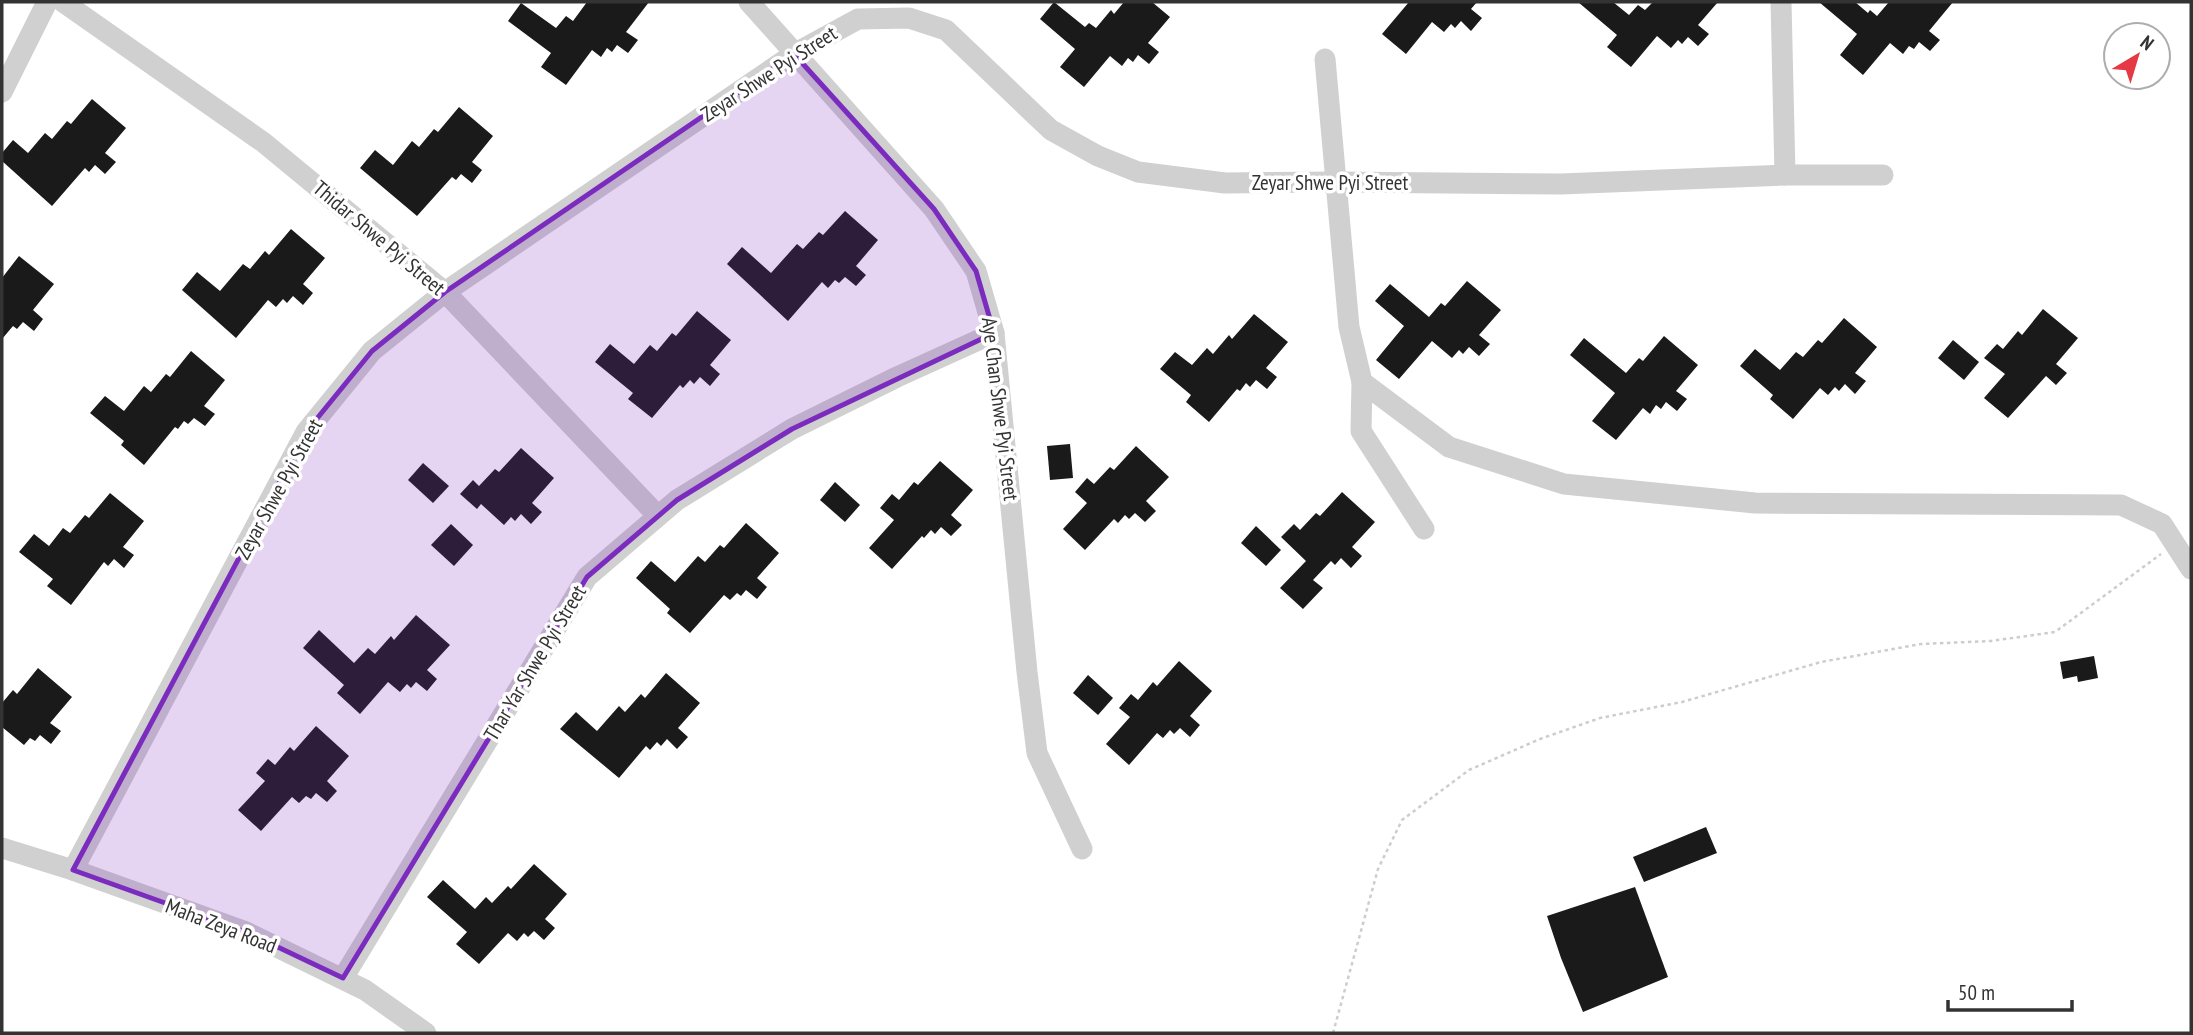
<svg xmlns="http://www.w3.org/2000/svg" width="2193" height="1035" viewBox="0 0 2193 1035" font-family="'PT Sans Narrow',sans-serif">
	<rect width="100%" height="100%" fill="#fff"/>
	<g fill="#1a1a1a">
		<polygon points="587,2 649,2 626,32 638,40 628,53 617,45 612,52 607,48 601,57 592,50 566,85 541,67 551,53 508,21 521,3 556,28 566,16 573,21"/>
		<polygon points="1054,2 1085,27 1089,23 1096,28 1111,10 1114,14 1124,2 1152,2 1170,17 1148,43 1159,52 1149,64 1138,55 1133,62 1128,58 1122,66 1110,56 1084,87 1060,67 1075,49 1040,19"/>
		<polygon points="1409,2 1477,2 1471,9 1482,18 1471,31 1461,21 1455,28 1451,24 1444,32 1432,22 1406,54 1382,34"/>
		<polygon points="1578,2 1613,2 1629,15 1638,5 1645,10 1653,2 1718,2 1698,25 1709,34 1698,46 1688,37 1682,44 1678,40 1671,48 1657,36 1631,67 1607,47 1617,35"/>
		<polygon points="1819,2 1855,2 1868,13 1870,10 1877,16 1889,2 1953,2 1929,31 1940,40 1930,51 1919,42 1914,49 1909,46 1903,54 1890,43 1863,75 1840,55 1857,34"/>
		<polygon points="92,99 126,128 105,153 116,162 105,174 95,165 89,172 85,168 52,206 2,161 2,153 13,140 28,153 45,133 52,139 67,121 71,124"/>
		<polygon points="459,107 493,136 472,162 482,170 472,183 461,174 456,180 452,177 417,216 360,168 375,150 393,165 412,141 419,147 434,129 438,132"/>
		<polygon points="845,211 878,240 856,266 866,275 856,286 845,277 839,283 835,280 828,288 822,282 788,321 727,264 742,247 771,273 797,244 803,249 819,232 823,235"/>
		<polygon points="291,229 325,258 303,284 313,293 303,305 293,296 287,303 283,299 276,307 268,300 236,338 182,290 197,272 220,291 243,264 250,269 265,251 269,255"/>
		<polygon points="19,256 54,284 33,310 43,319 34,331 23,322 17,329 13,326 2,339 2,278"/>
		<polygon points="1467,281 1501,310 1479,335 1490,344 1479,356 1469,347 1463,354 1459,350 1452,358 1432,341 1399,379 1376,360 1404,326 1375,301 1390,284 1429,317 1441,303 1445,306"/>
		<polygon points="2043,309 2078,338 2056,364 2067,373 2056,385 2046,376 2008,418 1984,398 2005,374 1984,358 1997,344 2003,349 2018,331 2022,335"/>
		<polygon points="697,311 731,340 710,365 720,374 710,386 700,377 694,384 690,380 683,388 680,385 652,418 628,399 633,393 595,362 610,344 634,364 650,345 657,351 672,333 676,336"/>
		<polygon points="1254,314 1288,342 1266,368 1277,377 1267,389 1256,380 1250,387 1246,383 1240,391 1237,389 1209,422 1186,402 1191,395 1160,369 1175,352 1192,365 1207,348 1213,354 1229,335 1232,339"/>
		<polygon points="1844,318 1877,347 1855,373 1866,381 1855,394 1845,384 1839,391 1835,387 1828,395 1820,388 1793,419 1770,399 1773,395 1740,366 1755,349 1780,370 1796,352 1803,357 1818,340 1822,343"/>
		<polygon points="1664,336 1698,365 1676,391 1687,399 1677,411 1666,402 1661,409 1656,405 1650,414 1643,408 1616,440 1592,421 1615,393 1570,355 1584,338 1626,373 1639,358 1643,361"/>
		<polygon points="1953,340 1979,362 1964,380 1938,358"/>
		<polygon points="191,351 225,380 204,406 215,414 205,426 194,418 188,424 184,421 178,429 175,427 144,465 121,445 124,441 90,413 105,396 124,411 144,386 151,392 166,374 170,377"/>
		<polygon points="1070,444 1073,478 1050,480 1047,446"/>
		<polygon points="1136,446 1169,477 1146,501 1156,511 1145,522 1135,513 1129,519 1125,515 1118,523 1114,519 1085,550 1063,529 1087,503 1075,492 1087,478 1094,484 1110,467 1114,470"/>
		<polygon points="521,448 554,478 532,503 542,512 531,524 521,514 515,521 511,517 504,525 481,504 477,509 460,494 473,480 479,486 495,469 499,472"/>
		<polygon points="940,461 973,490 951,515 962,525 951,536 941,527 935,534 931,530 924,538 922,536 892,569 869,548 894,520 880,508 892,494 899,500 914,482 918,485"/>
		<polygon points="423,463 449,486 433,503 408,480"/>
		<polygon points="835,482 860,505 845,522 820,500"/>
		<polygon points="1342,492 1375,522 1352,547 1362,556 1351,568 1341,558 1335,565 1331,561 1313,580 1323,588 1303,609 1280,588 1306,561 1281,537 1294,524 1300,530 1316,513 1320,516"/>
		<polygon points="110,493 144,521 123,547 134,555 124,568 114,559 108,566 104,562 71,605 47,586 53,579 19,552 34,534 49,546 63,528 70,533 85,515 89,518"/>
		<polygon points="746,523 779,553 757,578 767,587 757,599 746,590 741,596 737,593 730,600 724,595 690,633 667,613 670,609 636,578 651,561 675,582 698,556 705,562 720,545 724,548"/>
		<polygon points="451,524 473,545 454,566 431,545"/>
		<polygon points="1256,526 1281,550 1266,566 1241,543"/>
		<polygon points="416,615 450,645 427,670 437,679 427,691 416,682 411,688 407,684 400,692 388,682 360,714 337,693 344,685 303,648 319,630 354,663 368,648 375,654 391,636 394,640"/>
		<polygon points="2094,656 2098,678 2078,682 2077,676 2063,679 2060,662"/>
		<polygon points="1179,661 1212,691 1190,716 1200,725 1190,737 1180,728 1174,734 1170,730 1163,738 1157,733 1129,765 1106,744 1130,717 1119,708 1131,694 1138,700 1153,682 1157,686"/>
		<polygon points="38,668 72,697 50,723 61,731 51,744 40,735 35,741 30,738 24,745 2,727 2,703 13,690 17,694"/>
		<polygon points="666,673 700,703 678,728 688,737 677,749 667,739 661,746 657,742 650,750 646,746 619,778 560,729 576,712 597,731 619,706 625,712 641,694 645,698"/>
		<polygon points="1088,675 1113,698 1098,715 1073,693"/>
		<polygon points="316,726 349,756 327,781 337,791 327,802 316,793 311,799 306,796 299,803 292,797 261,831 238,810 265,781 256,773 268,759 275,765 290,747 294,751"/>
		<polygon points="1706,827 1717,853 1644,882 1633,857"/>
		<polygon points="534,864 567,894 545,919 555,928 544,940 534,931 528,937 524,933 517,941 508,933 479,964 456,944 467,932 427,897 443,880 475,909 486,897 492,903 508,886 511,889"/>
		<polygon points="1635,887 1668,977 1583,1012 1561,958 1547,916"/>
	</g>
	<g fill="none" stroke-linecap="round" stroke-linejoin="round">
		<polyline stroke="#cdcdcd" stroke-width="2.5" stroke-dasharray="3.5 3.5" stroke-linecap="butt" points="1333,1033 1378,869 1402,820 1469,770 1540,739 1600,718 1682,702 1821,662 1921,644 1991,641 2055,632 2161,554"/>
		<g stroke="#d0d0d0" stroke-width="21">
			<polyline points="63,2 263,142 445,292 658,516"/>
			<polyline points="749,2 934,209 976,271 994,333 1027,672 1037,753 1082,849"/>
			<polyline points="1781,2 1785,175 1883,175"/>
			<polyline points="1325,59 1349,327 1362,382 1449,447 1564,484 1755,503 2121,505 2162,524 2191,569"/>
			<polyline points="2,92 47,2"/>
			<polyline points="1362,382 1361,431 1424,529"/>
			<polyline points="2,848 73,870 246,932 365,990 426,1033"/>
			<polyline points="73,870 306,432 372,351 445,292 794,54 858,19 909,18 946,30 1051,130 1098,156 1138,172 1225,183 1336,182 1561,184 1785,175"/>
			<polyline points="343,978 587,577 677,500 792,429 897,377 994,333"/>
		</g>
	</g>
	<path fill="#7b2cbf" fill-opacity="0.2" stroke="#7b2cbf" stroke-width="5" stroke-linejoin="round" d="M 794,54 L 934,209 L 976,271 L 994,333 L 792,429 L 677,500 L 587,577 L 343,978 L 246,932 L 73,870 L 306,432 L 372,351 L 445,292 Z"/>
	<g text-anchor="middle" stroke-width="7" stroke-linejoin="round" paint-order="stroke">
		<g font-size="21" fill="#333" stroke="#fff">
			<text transform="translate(769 74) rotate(-33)" y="7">Zeyar Shwe Pyi Street</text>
			<text x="1330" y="190">Zeyar Shwe Pyi Street</text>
			<text transform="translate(379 238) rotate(40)" y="7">Thidar Shwe Pyi Street</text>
			<text transform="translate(1000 409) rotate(83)" y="7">Aye Chan Shwe Pyi Street</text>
			<text transform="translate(279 489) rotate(-61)" y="7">Zeyar Shwe Pyi Street</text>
			<text transform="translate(535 663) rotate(-59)" y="7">Thar Yar Shwe Pyi Street</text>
			<text transform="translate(221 926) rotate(21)" y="7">Maha Zeya Road</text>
		</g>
	</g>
	<rect width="2193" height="1035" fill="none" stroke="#333333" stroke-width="7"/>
	<g transform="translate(2137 56) rotate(38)"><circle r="33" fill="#ffffff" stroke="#adadad" stroke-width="2"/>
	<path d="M0-5L12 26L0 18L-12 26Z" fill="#e63946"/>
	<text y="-10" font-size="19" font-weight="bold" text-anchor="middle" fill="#333333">N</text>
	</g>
	<path d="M1948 1000v10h124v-10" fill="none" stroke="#333333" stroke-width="3.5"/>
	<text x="1958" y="1000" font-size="21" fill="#333333" stroke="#ffffff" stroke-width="5" paint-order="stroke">50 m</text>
</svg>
